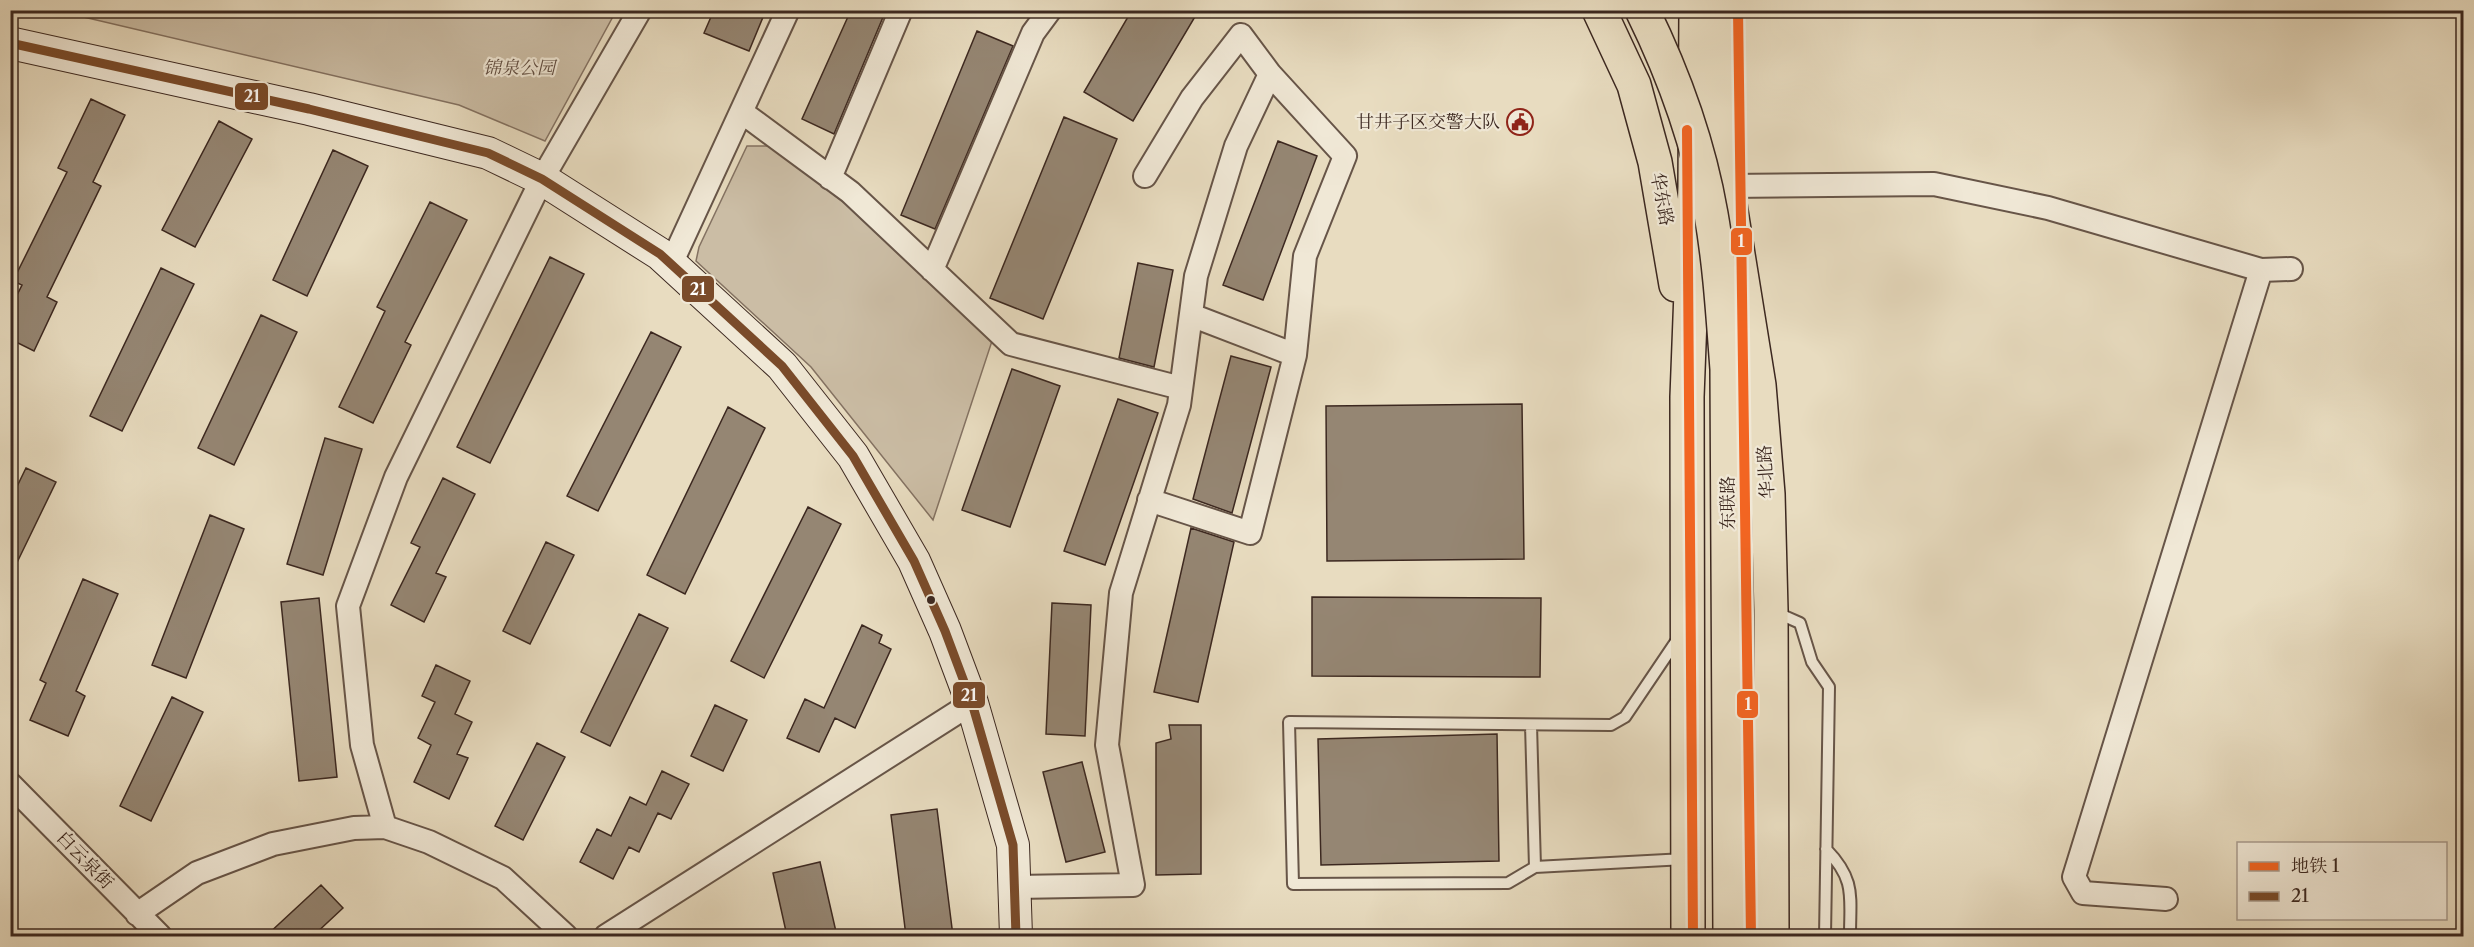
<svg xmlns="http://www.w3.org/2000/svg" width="2474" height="947" font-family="'Libre Caslon Text','Noto Serif SC',serif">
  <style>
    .green { fill: #cbbda5; stroke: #847262; stroke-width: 1.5 }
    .building { fill: #958673; stroke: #3c2820; stroke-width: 1.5 }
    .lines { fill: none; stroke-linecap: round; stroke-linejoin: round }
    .lane-casing { stroke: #675548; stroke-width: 14 }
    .street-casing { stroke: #675548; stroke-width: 26 }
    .secondary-casing { stroke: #3c2820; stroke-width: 34 }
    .highway-casing { stroke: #3c2820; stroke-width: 36 }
    .lane { stroke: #f0e8d6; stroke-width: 10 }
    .street { stroke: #f0e8d6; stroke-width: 22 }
    .secondary { stroke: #f0e8d6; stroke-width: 32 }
    .highway { stroke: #e8dcc0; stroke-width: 33 }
    .highway-bridge-casing { stroke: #3c2820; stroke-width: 36; stroke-linecap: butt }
    .highway-bridge { stroke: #e8dcc0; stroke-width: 33 }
    .bus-1-casing { stroke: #f0e8d6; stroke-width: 14 }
    .bus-1 { stroke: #7a4b2a; stroke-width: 9 }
    .metro-1-casing { stroke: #f0e8d6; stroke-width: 15 }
    .metro-1 { stroke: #f26522; stroke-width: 10 }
    .bus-dot { fill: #3c2820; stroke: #f0e8d6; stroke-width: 2 }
    .labels { text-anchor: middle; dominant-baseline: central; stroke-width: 4.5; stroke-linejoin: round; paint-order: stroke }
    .park-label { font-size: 18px; font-style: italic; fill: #604d41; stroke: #f0e8d6 }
    .poi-label { font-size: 18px; fill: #3c2820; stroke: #f0e8d6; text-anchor: end }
    .street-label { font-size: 18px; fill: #3c2820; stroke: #f0e8d6 }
    .line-badge { stroke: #f0e8d6; stroke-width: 2 }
    .badge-label { font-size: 16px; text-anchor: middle; font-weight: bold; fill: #fff }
  </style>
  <rect width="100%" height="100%" fill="#e8dcc0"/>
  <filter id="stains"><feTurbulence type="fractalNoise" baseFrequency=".00333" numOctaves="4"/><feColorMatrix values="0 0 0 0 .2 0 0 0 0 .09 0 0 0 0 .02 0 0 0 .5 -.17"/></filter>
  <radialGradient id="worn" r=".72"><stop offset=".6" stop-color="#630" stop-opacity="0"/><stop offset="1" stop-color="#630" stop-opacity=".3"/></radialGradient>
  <!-- green -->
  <path class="green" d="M58 11H616L545 141 459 105Z
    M747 146H770L859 214 993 338 933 520 811 367 696 261 699 247Z"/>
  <!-- building -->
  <path class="building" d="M714 10H766L749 51 704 33Z
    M851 10H886L834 134 802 119Z
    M1132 10H1199L1133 121 1084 92Z
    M977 31 1013 46 935 229 901 215Z
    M91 99 125 115 93 182 101 186 47 297 57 302 34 351 10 339V309L22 285 13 281 67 172 58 168Z
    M1064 117 1117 139 1043 319 990 298Z
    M219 121 252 139 195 247 162 230Z
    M1278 141 1317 156 1263 300 1223 285Z
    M333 150 368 166 307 296 273 280Z
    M430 202 467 220 405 342 411 345 373 423 339 407 385 311 377 307Z
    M550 257 584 274 490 463 457 447Z
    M1138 263 1173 270 1154 367 1119 358Z
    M161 268 194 284 122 431 90 416Z
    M261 315 297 332 234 465 198 448Z
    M651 332 681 347 598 511 567 496Z
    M1231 356 1271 367 1232 513 1193 499Z
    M1012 369 1060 386 1010 527 962 510Z
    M1118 399 1158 413 1105 565 1064 551Z
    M1522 404 1524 559 1327 561 1326 406Z
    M728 407 765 428 685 594 647 575Z
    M325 438 362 449 323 575 287 564Z
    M26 468 56 482 10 577V501Z
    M443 478 475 494 436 573 446 577 424 622 391 605 420 547 411 543Z
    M808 507 841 524 764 678 731 661Z
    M210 515 244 529 186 678 152 665Z
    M1191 528 1234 542 1198 702 1154 692Z
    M546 542 574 555 530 644 503 631Z
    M83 579 118 594 76 691 85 696 68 736 30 720 46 683 40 680Z
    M1312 597 1541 598 1540 677 1312 676Z
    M319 598 337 777 299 781 281 602Z
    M1052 603 1091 605 1085 736 1046 734Z
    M639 614 668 628 610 746 581 732Z
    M862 625 882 635 879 643 891 649 855 728 835 718 819 752 787 738 805 699 824 708Z
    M436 665 470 681 455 714 472 722 457 754 468 758 449 799 414 782 431 745 418 738 435 702 422 696Z
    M172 697 203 712 151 821 120 806Z
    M715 705 747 720 723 771 691 756Z
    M1169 725H1201V874L1156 875V743L1171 739Z
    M1497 734 1499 861 1321 865 1318 739Z
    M537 743 565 757 523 840 495 826Z
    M1082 762 1105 852 1066 862 1043 772Z
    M662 771 689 784 671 819 658 813 639 852 629 847 613 879 580 862 597 829 611 836 630 797 646 805Z
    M937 809 953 936H906L891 815Z
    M820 862 837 936H787L773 873Z
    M321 885 343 908 313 936H266Z"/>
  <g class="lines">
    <defs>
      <path id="lane" d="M1775 612 1800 623 1812 662 1829 687 1825 936
        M1531 725 1535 867 1685 859
        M1826 849C1856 880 1850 896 1850 936
        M1535 867 1508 883 1293 884 1289 722 1611 725 1625 717 1679 637"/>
      <path id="street" d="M743 113 850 192 1011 344 1181 388
        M1145 176 1192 98 1241 35 1270 74 1345 156 1305 256 1295 355 1250 533 1149 500
        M830 178 901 10
        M1727 186 1934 184 2048 208 2261 270 2291 269
        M671 264 788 10
        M932 270 1033 33 1050 10
        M1191 315 1295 355
        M10 784 160 936
        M385 827 362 745 348 606 396 477 542 179 640 10
        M1014 887 1133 885 1107 745 1121 593 1179 405 1196 276 1236 146 1270 74
        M2166 899 2083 893 2074 877 2261 270
        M137 914 197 873 273 844 354 828 385 827 429 842 503 878 566 936
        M606 936 972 703"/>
      <path id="secondary" d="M10 43 309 109 488 153 542 179 660 254 782 366 853 456 914 561 945 631 972 703 1013 845 1016 936"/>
      <path id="highway" d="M1599 10 1634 85 1655 162 1676 285
        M1726 10 1727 186 1759 385 1768 494 1771 610 1772 936
        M1688 936 1687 397 1695 187 1696 10"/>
    </defs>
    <!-- lane casing -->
    <use href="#lane" class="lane-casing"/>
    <!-- street casing -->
    <use href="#street" class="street-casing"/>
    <!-- secondary casing -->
    <use href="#secondary" class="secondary-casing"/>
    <!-- highway casing -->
    <use href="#highway" class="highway-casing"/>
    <!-- lane -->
    <use href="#lane" class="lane"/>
    <!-- street -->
    <use href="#street" class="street"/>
    <!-- secondary -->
    <use href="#secondary" class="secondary"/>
    <!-- highway -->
    <use href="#highway" class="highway"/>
    <defs>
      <path id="highway-bridge" d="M1642 10C1673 73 1699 145 1711 214 1720 265 1723 317 1727 369L1730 936"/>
    </defs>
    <!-- highway-bridge casing -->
    <use href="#highway-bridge" class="highway-bridge-casing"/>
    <!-- highway-bridge -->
    <use href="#highway-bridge" class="highway-bridge"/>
    <defs>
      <path id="bus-1" d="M10 43 309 109 488 153 542 179 660 254 782 366 853 456 914 561 945 631 972 703 1013 845 1016 936"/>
    </defs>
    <!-- bus-1 casing -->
    <use href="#bus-1" class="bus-1-casing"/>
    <!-- bus-1 -->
    <use href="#bus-1" class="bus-1"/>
    <defs>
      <path id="metro-1" d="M1738 10 1751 936
        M1687 130 1693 936"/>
    </defs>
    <!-- metro-1 casing -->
    <use href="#metro-1" class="metro-1-casing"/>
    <!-- metro-1 -->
    <use href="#metro-1" class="metro-1"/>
  </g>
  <!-- icons -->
  <defs>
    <symbol id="civic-ring" viewBox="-11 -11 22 22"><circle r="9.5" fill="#f0e8d6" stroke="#8f2418" stroke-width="1.5"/><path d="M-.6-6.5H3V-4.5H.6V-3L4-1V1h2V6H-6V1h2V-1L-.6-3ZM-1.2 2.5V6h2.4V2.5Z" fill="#8f2418"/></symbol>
  </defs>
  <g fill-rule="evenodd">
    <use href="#civic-ring" x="1505" y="107" width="30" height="30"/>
  </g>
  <!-- markers -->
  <circle class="bus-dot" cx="931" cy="600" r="5"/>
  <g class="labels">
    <!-- park labels -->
    <g class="park-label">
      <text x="519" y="68">锦泉公园</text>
    </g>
    <!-- poi labels -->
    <g class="poi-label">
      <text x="1500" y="122">甘井子区交警大队</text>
    </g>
    <!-- street labels -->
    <g class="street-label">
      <text transform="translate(1662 199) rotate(79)">华东路</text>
      <text transform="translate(1766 472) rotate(-94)">华北路</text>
      <text transform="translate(1728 503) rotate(-90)">东联路</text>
      <text transform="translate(85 860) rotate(46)">白云泉街</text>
    </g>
  </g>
  <g class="line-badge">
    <rect x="234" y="82" width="35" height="29" rx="6" fill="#7a4b2a"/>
    <rect x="1730" y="227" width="23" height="29" rx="6" fill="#f26522"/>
    <rect x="681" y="275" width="34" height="28" rx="6" fill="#7a4b2a"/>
    <rect x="952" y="681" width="34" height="28" rx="6" fill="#7a4b2a"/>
    <rect x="1736" y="690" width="23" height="29" rx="6" fill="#f26522"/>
  </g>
  <g class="badge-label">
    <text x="252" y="102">21</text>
    <text x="1741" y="247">1</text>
    <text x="698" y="295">21</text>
    <text x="969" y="701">21</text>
    <text x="1748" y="710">1</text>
  </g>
  <!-- margin -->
  <rect width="2474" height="947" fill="none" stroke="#e8dcc0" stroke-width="36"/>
  <rect x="12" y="12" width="2450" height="923" fill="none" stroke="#3c2820" stroke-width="3"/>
  <rect x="18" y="18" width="2438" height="911" fill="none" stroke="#3c2820" stroke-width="1.5"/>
  <!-- legend -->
  <rect x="2237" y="842" width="210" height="78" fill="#f0e8d6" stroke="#a89b8d" stroke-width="1.5"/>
  <rect x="2249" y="862" width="30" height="9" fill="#f26522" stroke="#a89b8d" stroke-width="1.5"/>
  <text x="2291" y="872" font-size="18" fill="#3c2820">地铁 1</text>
  <rect x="2249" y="892" width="30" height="9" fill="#7a4b2a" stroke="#a89b8d" stroke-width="1.5"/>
  <text x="2291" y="902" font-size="18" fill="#3c2820">21</text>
  <rect width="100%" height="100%" filter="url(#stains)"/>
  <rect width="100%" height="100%" fill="url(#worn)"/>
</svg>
